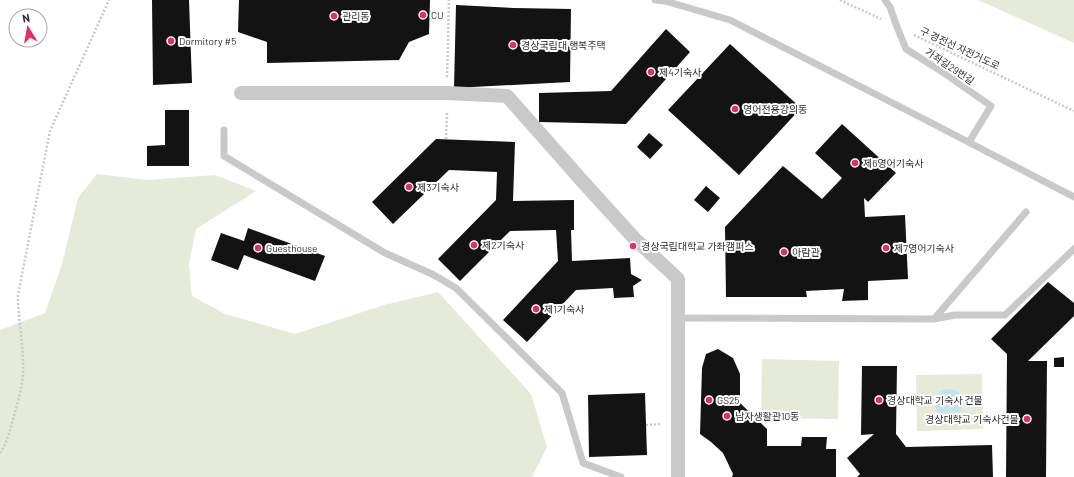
<svg xmlns="http://www.w3.org/2000/svg" width="1074" height="477" font-family="Barlow,'Noto Sans KR',sans-serif">
  <style>
    .green { fill: #e5ead9 }
    .water { fill: #c5e3ea }
    .building { fill: #131313 }
    .lines { fill: none; stroke-linecap: round; stroke-linejoin: round }
    .path { stroke: #c9c9c9; stroke-width: 2.5; stroke-dasharray: 2 2; stroke-linecap: butt }
    .lane { stroke: #c9c9c9; stroke-width: 7 }
    .street { stroke: #c9c9c9; stroke-width: 14 }
    .poi-dot { fill: #e32e61; stroke: #fff; stroke-width: 1.5 }
    .labels { text-anchor: middle; dominant-baseline: central; stroke-width: 4; stroke-linejoin: round; paint-order: stroke }
    .poi-label { font-size: 10px; fill: #2c2c2c; stroke: #fff; text-anchor: start }
    .street-label { font-size: 10px; fill: #2c2c2c; stroke: #fff }
  </style>
  <rect width="100%" height="100%" fill="#fff"/>
  <!-- green -->
  <path class="green" d="M978 0H1074V43Z
    M97 174 147 180 215 175 256 191 196 229 189 264 192 296 225 314 295 334 384 305 438 292 531 394 547 447 532 477H0V330L45 313 62 264 78 198Z
    M762 359 839 361 838 419 761 418Z
    M982 374 983 429 917 431 916 375Z"/>
  <!-- water -->
  <path class="water" d="M935 403a14 14 0 1 1 28 0a14 14 0 1 1-28 0Z"/>
  <!-- building -->
  <path class="building" d="M152 0H189L192 83 153 85Z
    M239 0H430L429 34 409 42 399 60 267 63V42L238 32Z
    M456 5 514 8 571 9 570 82 454 88Z
    M666 29 690 52 626 124 539 122V93L611 91Z
    M730 44 801 108 739 175 668 110Z
    M165 110H189V166H147V146L165 145Z
    M842 124 896 173 868 202 864 198 865 217 905 215 908 279 868 281V300L842 301 844 289 806 291 807 297H726L725 227 783 166 822 199 842 178 815 153Z
    M649 133 663 145 650 159 637 147Z
    M436 139 515 142 513 201 574 200V230H571L572 261 630 258 631 274 642 280 633 286 634 297 614 298 613 288 576 290 527 342 503 320 558 261 556 230 510 231 460 281 438 259 496 200 497 172 449 170 393 224 372 202Z
    M706 186 720 198 708 212 694 200Z
    M248 228 325 256 315 281 244 255 238 270 211 260 221 233 244 241Z
    M1048 282 1074 303V316L1028 361H1047L1046 477H1006L1007 354 991 339Z
    M718 349 733 358 740 374V403L767 429V446H801L802 437H827L826 449H836V477H732L733 474 723 453 711 442 700 434 702 368 706 354Z
    M1064 357V367H1054V358Z
    M862 366H897L896 434 906 447 992 445 993 477H857L860 474 847 458 874 434 861 435Z
    M645 393 647 455 589 457 588 395Z"/>
  <g class="lines">
    <!-- path -->
    <path class="path" d="M840 0 881 19
      M914 35 1074 111
      M447 77 449 0
      M446 139 447 113
      M646 425 662 424
      M0 453C7 443 10 431 13 419 18 402 24 383 23 365 23 341 18 318 18 295L50 131 109 0"/>
    <!-- lane -->
    <path class="lane" d="M655 0 665 1 730 20 922 118 1074 197
      M885 0 890 7 897 27 906 49 941 71 991 106 969 142
      M224 130V156L385 253 432 274 456 288 562 393 583 463 621 477
      M677 318 934 319 1026 212
      M934 319 955 315H1005L1074 249"/>
    <!-- street -->
    <path class="street" d="M241 93H447L507 96 584 183 634 238 678 279V477"/>
  </g>
  <!-- markers -->
  <g class="poi-dot">
    <circle cx="423" cy="15" r="4"/>
    <circle cx="334" cy="16" r="4"/>
    <circle cx="171" cy="41" r="4"/>
    <circle cx="513" cy="45" r="4"/>
    <circle cx="651" cy="72" r="4"/>
    <circle cx="735" cy="109" r="4"/>
    <circle cx="855" cy="163" r="4"/>
    <circle cx="409" cy="187" r="4"/>
    <circle cx="474" cy="245" r="4"/>
    <circle cx="633" cy="246" r="4"/>
    <circle cx="258" cy="248" r="4"/>
    <circle cx="886" cy="248" r="4"/>
    <circle cx="784" cy="252" r="4"/>
    <circle cx="536" cy="309" r="4"/>
    <circle cx="709" cy="400" r="4"/>
    <circle cx="879" cy="400" r="4"/>
    <circle cx="727" cy="416" r="4"/>
    <circle cx="1027" cy="419" r="4"/>
  </g>
  <g class="labels">
    <!-- poi labels -->
    <g class="poi-label">
      <text x="431" y="15">CU</text>
      <text x="342" y="16">관리동</text>
      <text x="179" y="41">Dormitory #5</text>
      <text x="521" y="45">경상국립대 행복주택</text>
      <text x="659" y="72">제4기숙사</text>
      <text x="743" y="109">영어전용강의동</text>
      <text x="863" y="163">제6영어기숙사</text>
      <text x="417" y="187">제3기숙사</text>
      <text x="482" y="245">제2기숙사</text>
      <text x="641" y="246">경상국립대학교 가좌캠퍼스</text>
      <text x="266" y="248">Guesthouse</text>
      <text x="894" y="248">제7영어기숙사</text>
      <text x="792" y="252">아람관</text>
      <text x="544" y="309">제1기숙사</text>
      <text x="717" y="400">GS25</text>
      <text x="887" y="400">경상대학교 기숙사 건물</text>
      <text x="735" y="416">남자생활관10동</text>
      <text x="1019" y="419" text-anchor="end">경상대학교 기숙사건물</text>
    </g>
    <!-- street labels -->
    <g class="street-label">
      <text transform="translate(960 48) rotate(25)">구 경전선 자전거도로</text>
      <text transform="translate(950 66) rotate(34)">가좌길29번길</text>
    </g>
  </g>
  <!-- north arrow -->
  <g transform="translate(28 28) rotate(349)"><circle r="19" fill="#ffffff" stroke="#ababab"/>
  <path d="M0-3L7 15L0 10L-7 15Z" fill="#e32e61"/>
  <text y="-6" font-size="11" font-weight="bold" text-anchor="middle" fill="#2c2c2c">N</text>
  </g>
</svg>
